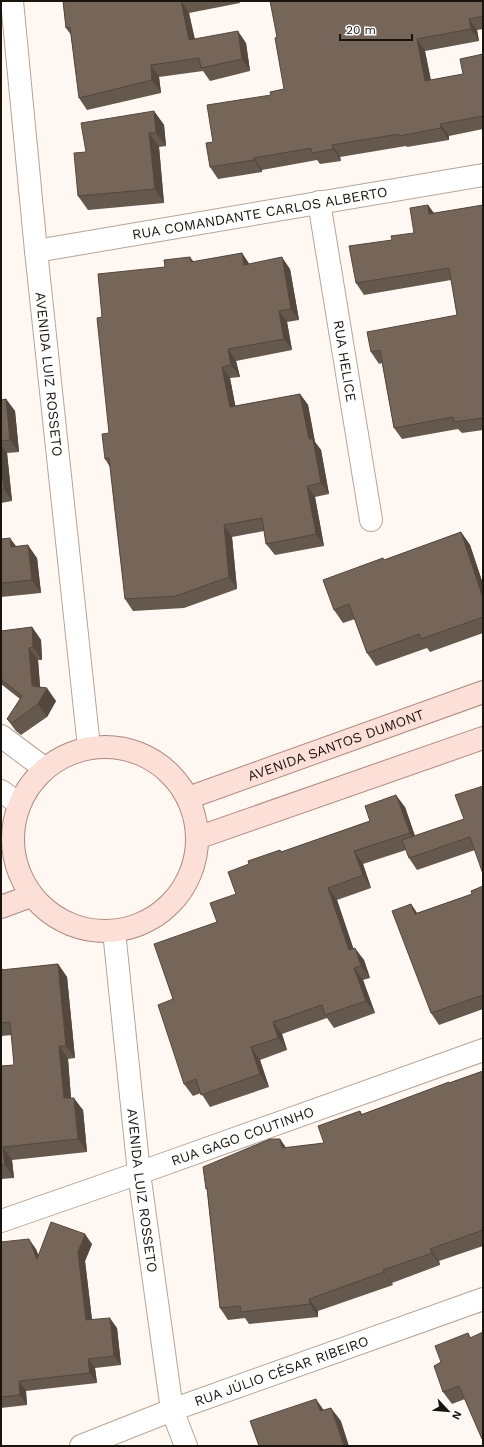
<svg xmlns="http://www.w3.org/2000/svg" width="484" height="1447" font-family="'Work Sans',sans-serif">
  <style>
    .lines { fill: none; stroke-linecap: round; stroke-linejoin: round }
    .minor-casing { stroke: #b7a597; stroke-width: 24 }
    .major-casing { stroke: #ac8a7f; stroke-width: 24 }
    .minor { stroke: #fff; stroke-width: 22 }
    .major { stroke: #fcdfd6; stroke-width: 22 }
    .wall { fill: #65584d }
    .shaded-wall { fill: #53473e }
    .building { fill: #766659; stroke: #53473e }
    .labels { text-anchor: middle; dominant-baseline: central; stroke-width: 4; stroke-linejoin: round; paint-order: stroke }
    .street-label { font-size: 14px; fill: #1a140f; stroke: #fff }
  </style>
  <rect width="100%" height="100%" fill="#fff7f1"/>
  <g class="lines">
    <defs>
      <g id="minor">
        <path id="s1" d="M12 1 36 251 89 747"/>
        <path id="s2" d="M319 202 371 520"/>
        <path id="s3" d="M36 251 483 175"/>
        <path d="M1 736 44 768"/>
        <path d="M1 791 18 803"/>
        <path id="s4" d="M114 931 139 1173 172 1410 186 1446"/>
        <path id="s5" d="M1 1221 139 1173 483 1050"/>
        <path id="s6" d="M81 1446 172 1410 483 1299"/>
      </g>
      <g id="major">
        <circle cx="105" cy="839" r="92"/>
        <path id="s7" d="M188 798 483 692"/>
        <path d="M197 838 483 738"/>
        <path d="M1 907 31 896"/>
      </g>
    </defs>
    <!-- minor casing -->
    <use href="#minor" class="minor-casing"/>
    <!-- major casing -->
    <use href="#major" class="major-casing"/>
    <!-- minor -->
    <use href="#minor" class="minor"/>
    <!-- major -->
    <use href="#major" class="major"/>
  </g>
  <!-- wall -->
  <path class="wall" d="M63 1H240V3L189 13 195 39 246 43 250 71 210 81 203 71 159 77 161 93 87 110 79 98 71 35 66 28Z
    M483 1V29L477 30 479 41 425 51 431 80 463 74 483 54V129L449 136V140L407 147 406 146 340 157 341 161 320 164 317 160 262 170V172L218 179 210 167 213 142 271 95Z
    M154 111 164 125 166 146 159 147 164 203 88 210 78 196 86 152Z
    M428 205 434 213 483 205V430L462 433 458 429 402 439 394 428 382 363 379 364 371 352 457 315 451 280 364 295 356 283 392 240 414 233Z
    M242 253 249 264 290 269 299 320 287 322 292 350 236 361 240 377 230 378 235 406 300 394 308 405 315 442 321 450 329 494 315 497 324 546 275 555 266 544 264 531 232 537 237 589 184 608 133 611 125 599 110 467 105 459 109 433 102 317 165 267 190 257 194 262Z
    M6 399 15 411 19 452 7 453 12 501 1 503V400Z
    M461 532 470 545 483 584V633L430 652 427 648 376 666 367 653 355 619 343 623 334 610 384 560Z
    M1 539 37 558 41 593 1 597Z
    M32 627 41 640 42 660H38L40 687 56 701 47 717 21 735 16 731 7 719 20 699 1 684V631Z
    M405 807 415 836 464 819 475 850 417 870 409 858 406 850 363 864 371 888 337 900 353 948 364 960 370 978 363 980 375 1013 334 1028 327 1018 282 1034 287 1050 260 1060 269 1087 210 1107 201 1093 193 1096 184 1084 173 999 236 894 249 864 280 850 281 852 370 821Z
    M483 886V1009L439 1025 431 1013 411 904 417 913 472 894Z
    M58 964 67 977 75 1058 68 1059 71 1098 83 1110 87 1152 12 1160 14 1178 1 1179V1066L14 1065 12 1035 1 1036V966L3 970Z
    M483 1071V1246L439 1261 440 1265 392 1283 393 1285 318 1311V1317L249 1324 245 1318 228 1320 220 1308 207 1190 206 1189 280 1139 286 1148 324 1143 360 1111 362 1114Z
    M1 1242 36 1249 38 1255 92 1244 85 1261 92 1319 117 1328 121 1365 95 1368 97 1383 26 1391 27 1405 1 1408Z
    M483 1332V1440L465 1399 452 1404 443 1392 468 1333 471 1338Z"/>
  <!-- shaded-wall -->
  <path class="shaded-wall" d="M181 1 189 13 197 52 189 40Z
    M469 19 477 30 479 41 471 29Z
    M238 31 246 43 250 71 242 59Z
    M417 39 425 51 433 93 425 81Z
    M151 65 159 77 161 93 152 80Z
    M154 111 164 125 166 146 156 133Z
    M440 124 449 136V140L441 128Z
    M149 133 159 147 164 203 155 189Z
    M332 145 340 157 341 161 333 149Z
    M254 158 262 170V172L254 160Z
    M428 205 436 217 429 214Z
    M242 253 250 265H244Z
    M282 257 290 269 299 320 291 309Z
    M279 311 287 322 292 350 284 339Z
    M228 349 236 361 240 377 231 365Z
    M222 367 230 378 238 419 230 407Z
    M300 394 308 405 315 442 321 450 329 494 321 483 309 439Z
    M6 399 15 411 19 452 10 440Z
    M1 445 7 453 12 501 4 489 1 465Z
    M307 486 315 497 324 546 316 534Z
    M224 525 232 537 237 589 229 577Z
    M461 532 470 545 483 584V598Z
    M10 538 19 550 11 547Z
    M28 545 37 558 41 593 32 580Z
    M32 627 41 640 42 660 33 647Z
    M29 648 38 660 41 698 47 688 56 701 47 717 38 704 32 686Z
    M396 795 405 807 418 845 410 833Z
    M354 851 363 864 371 888 363 875Z
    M328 888 337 900 358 962 349 950Z
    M411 904 419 916 415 914Z
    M355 948 364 960 370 978 361 966Z
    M58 964 67 977 75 1058 66 1046Z
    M354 968 363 980 375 1013 366 1001Z
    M273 1022 282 1034 287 1050 278 1038Z
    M59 1046 68 1059 72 1111 64 1098Z
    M251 1047 260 1060 269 1087 260 1074Z
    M74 1098 83 1110 87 1152 78 1139Z
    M280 1139 289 1152 282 1148Z
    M3 1147 12 1160 14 1178 5 1165Z
    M85 1234 92 1244 85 1261 93 1329 86 1320 78 1252Z
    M29 1239 36 1249 44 1269 37 1259Z
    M430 1249 439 1261 440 1265 432 1253Z
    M383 1270 392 1283 393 1285 384 1272Z
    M309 1299 318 1311V1317L310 1304Z
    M110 1318 117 1328 121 1365 114 1356Z
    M88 1359 95 1368 97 1383 90 1373Z
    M19 1381 26 1391 27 1405 20 1395Z
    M316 1399 325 1412 320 1411Z
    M331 1408 341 1421 349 1446H344Z"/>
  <!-- building -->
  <path class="building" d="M63 1H181L189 40 238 31 242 59 201 68 199 58 151 65 152 80 79 98 70 27 66 28Z
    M270 1H483V16L469 19 471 29 417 39 425 81 463 74 460 59 483 54V116L440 124 441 128 399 136V134L332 145 333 149 312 153 311 148 254 158V160L210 167 206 143 213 142 207 105 271 95 270 92 284 89 275 38 277 37Z
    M154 111 156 133H149L155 189 78 196 74 153 86 152 81 123Z
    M428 205 429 214 483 205V423L482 418 454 422 453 417 394 428 380 350 371 352 367 332 457 315 449 268 356 283 349 246 392 240 391 236 414 233 410 208Z
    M242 253 244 265 282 257 291 309 279 311 284 339 228 349 231 365 222 367 230 407 300 394 309 439H313L321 483 307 486 316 534 266 544 262 518 224 525 229 577 176 596 125 599 109 458 105 459 102 434 109 433 97 318 102 317 98 274 165 267 164 260 190 257 191 262Z
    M6 399 10 440 1 441V400Z
    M1 465 4 489 1 490Z
    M461 532 483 598V617L421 639 419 634 367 653 349 604 334 610 323 580 383 558 384 560Z
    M10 538 11 547 28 545 32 580 1 583V539Z
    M32 627 33 647 29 648 32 686 47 688 38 704 12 723 7 719 22 696 1 679V631Z
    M483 786V874L470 837 409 858 402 840 464 819 455 795Z
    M396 795 410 833 354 851 363 875 328 888 349 950 355 948 361 966 354 968 366 1001 325 1015 322 1005 273 1022 278 1038 251 1047 260 1074 201 1095 196 1079 184 1084 158 1005 173 999 154 944 217 922 210 903 236 894 228 872 249 864 248 861 280 850 281 852 370 821 365 806Z
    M483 886V995L431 1013 392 911 411 904 415 914 472 894 471 891Z
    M58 964 66 1046H59L64 1098H74L78 1139 3 1147 5 1165H1V1066L14 1065 10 1022 1 1023V970Z
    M483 1071V1230L430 1249 432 1253 383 1270 384 1272 309 1299 310 1304 241 1312 240 1306 220 1308 207 1188 206 1189 203 1167 270 1139H280L282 1148 324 1143 318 1126 360 1111 361 1115 449 1082V1083Z
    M51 1222 85 1234 78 1252 86 1320 110 1318 114 1356 88 1359 90 1373 19 1381 20 1395 1 1397V1242L29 1239 37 1259Z
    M483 1332V1439H482L459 1386 443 1392 434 1366 441 1362 435 1346 468 1333 470 1338Z
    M316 1399 320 1411 331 1408 344 1446H259L250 1421Z"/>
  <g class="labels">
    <!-- street labels -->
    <g class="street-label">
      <text stroke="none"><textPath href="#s3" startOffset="227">RUA COMANDANTE CARLOS ALBERTO</textPath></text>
      <text stroke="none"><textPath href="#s2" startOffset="161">RUA HELICE</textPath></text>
      <text stroke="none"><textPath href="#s1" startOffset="375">AVENIDA LUIZ ROSSETO</textPath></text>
      <text stroke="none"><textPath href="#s7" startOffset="157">AVENIDA SANTOS DUMONT</textPath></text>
      <text stroke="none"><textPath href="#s5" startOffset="256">RUA GAGO COUTINHO</textPath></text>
      <text stroke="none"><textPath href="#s4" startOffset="261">AVENIDA LUIZ ROSSETO</textPath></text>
      <text stroke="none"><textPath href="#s6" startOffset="214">RUA JÚLIO CÉSAR RIBEIRO</textPath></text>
    </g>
  </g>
  <!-- border -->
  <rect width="484" height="1447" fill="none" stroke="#1a140f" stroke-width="4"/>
  <!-- north arrow -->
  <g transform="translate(448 1411) rotate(116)" stroke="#ffffff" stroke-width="3" paint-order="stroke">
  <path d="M0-3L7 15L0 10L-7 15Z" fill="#1a140f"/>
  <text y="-6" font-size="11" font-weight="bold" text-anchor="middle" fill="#1a140f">N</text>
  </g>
  <!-- scale -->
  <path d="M340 34v6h72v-6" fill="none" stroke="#1a140f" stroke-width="2"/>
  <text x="346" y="34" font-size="12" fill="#1a140f" stroke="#ffffff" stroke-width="3" paint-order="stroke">20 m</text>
</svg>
